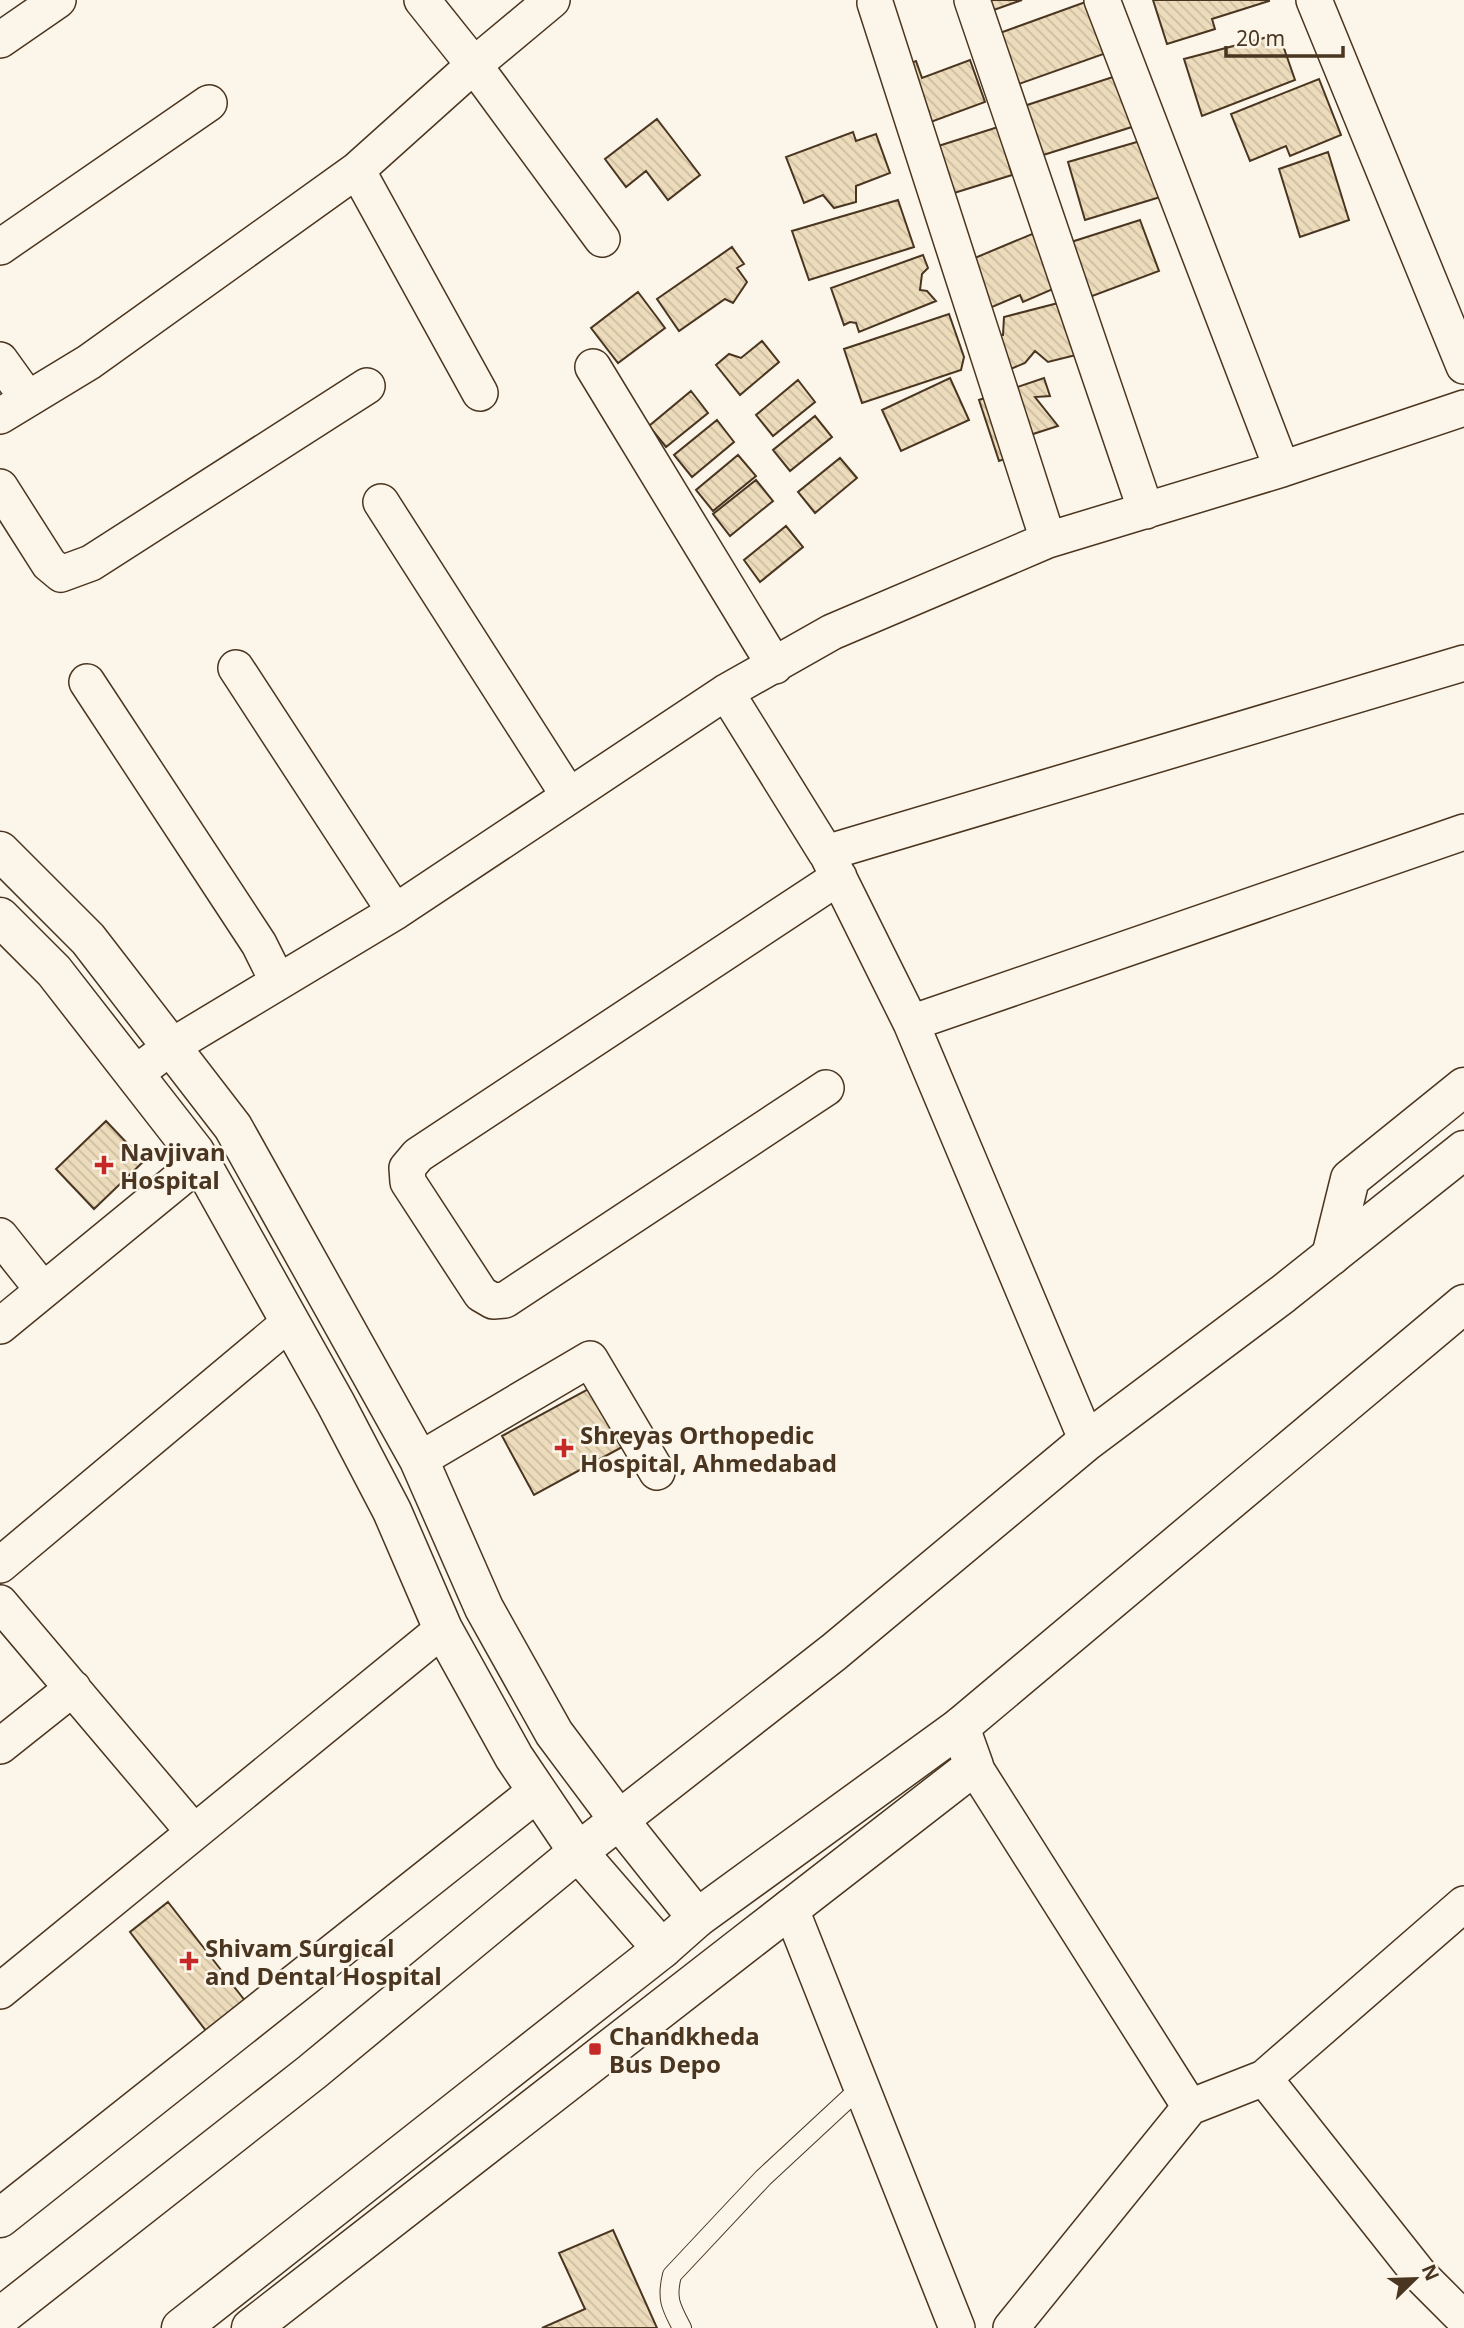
<svg xmlns="http://www.w3.org/2000/svg" width="1464" height="2328" font-family="'Noto Sans',sans-serif">
  <style>
    .building { fill: url(#building-back-hatch); stroke: #4a3520; stroke-width: 2 }
    .lines { fill: none; stroke-linecap: round; stroke-linejoin: round }
    .lane-casing { stroke: #4a3520; stroke-width: 20 }
    .street-casing { stroke: #4a3520; stroke-width: 38 }
    .secondary-casing { stroke: #4a3520; stroke-width: 41 }
    .primary-casing { stroke: #4a3520; stroke-width: 41 }
    .lane { stroke: #fbf6e9; stroke-width: 18 }
    .street { stroke: #fbf6e9; stroke-width: 35 }
    .secondary { stroke: #fbf6e9; stroke-width: 38 }
    .primary { stroke: #fbf6e9; stroke-width: 38 }
    .poi-dot { fill: #c62828; stroke: #fbf6e9; stroke-width: 2.5 }
    .labels { text-anchor: middle; dominant-baseline: central; stroke-width: 5; stroke-linejoin: round; paint-order: stroke }
    .poi-label { font-size: 24px; font-weight: bold; fill: #4a3520; stroke: #fbf6e9; text-anchor: start }
  </style>
  <defs>
    <pattern id="building-back-hatch" width="6" height="6" patternUnits="userSpaceOnUse" patternTransform="scale(1.75)"><rect width="6" height="6" fill="#ecdcbc"/><path d="M-1 5l2 2M0 0l6 6M5-1l2 2" fill="none" stroke="#ccbda1"/></pattern>
  </defs>
  <rect width="100%" height="100%" fill="#fbf6e9"/>
  <!-- building -->
  <path class="building" d="M988 0H1022L991 11Z
    M1091 0 1112 51 1016 85 997 34Z
    M1153 0H1269V1L1212 19 1215 29 1167 44Z
    M1279 34 1295 80 1202 116 1184 59Z
    M970 60 985 102 909 130 888 72 916 61 922 78Z
    M1119 75 1135 126 1037 157 1021 107Z
    M1319 79 1341 135 1290 156 1286 146 1250 161 1231 114Z
    M657 119 700 175 668 200 646 171 626 187 605 159Z
    M998 127 1012 175 925 202 910 155Z
    M853 132 856 141 876 134 890 173 856 186V202L834 208 823 195 804 203 786 157Z
    M1154 137 1170 194 1085 220 1068 162Z
    M1328 152 1349 220 1300 237 1279 169Z
    M898 200 914 247 809 280 792 231Z
    M1140 220 1159 271 1087 298 1068 243Z
    M1037 232 1060 286 1023 302 1020 295 978 313 958 265Z
    M732 247 744 264 737 268 747 282 733 303 725 299 679 331 657 299Z
    M923 255 928 268 922 274 920 290 927 291 936 301 859 332 856 323 850 322 844 325 831 288Z
    M638 292 665 328 618 363 591 328Z
    M1066 301 1080 354 1048 362 1035 351 1025 363 994 376 978 334 1003 335 1004 317Z
    M949 314 964 357 961 370 862 403 844 349Z
    M762 341 779 362 740 395 716 365 729 354 741 358Z
    M950 378 969 420 901 451 882 410Z
    M1044 378 1050 396 1035 397 1058 426 1027 436 1032 449 999 461 979 400Z
    M798 380 815 402 773 436 756 415Z
    M691 391 708 413 666 447 649 426Z
    M815 416 832 437 790 471 773 450Z
    M717 420 734 442 692 477 674 455Z
    M738 455 756 476 713 511 696 490Z
    M840 458 857 478 815 513 798 492Z
    M756 480 773 501 730 536 713 514Z
    M786 526 803 547 760 582 744 560Z
    M106 1121 144 1161 94 1209 56 1169Z
    M592 1387 624 1446 534 1495 502 1436Z
    M168 1902 246 2002 207 2032 130 1932Z
    M613 2230 657 2328H542L585 2309 559 2253Z"/>
  <g class="lines">
    <defs>
      <path id="lane" d="M682 2328C671 2307 666 2299 672 2275L763 2178 861 2087"/>
      <path id="street" d="M422 0 474 65 602 239
        M972 0 1146 511
        M1102 0 1282 469
        M1314 0 1464 366
        M875 3 1048 540
        M0 40 58 0
        M357 170 480 393
        M0 247 209 103
        M0 360 28 399
        M593 367 775 666
        M0 416 89 362 357 170 474 65 552 0
        M0 487 49 564 61 574 91 563 367 386
        M381 502 569 796
        M236 668 395 912
        M87 682 259 944 278 982
        M726 692 826 853 1464 663
        M828 856 911 1023 1087 1441
        M911 1023 1464 832
        M135 1074 172 1046 395 912 726 692 832 632 1048 540 1282 469 1464 408
        M826 1088 505 1300 493 1301 481 1294 408 1182 407 1168 418 1155 839 877
        M0 1236 43 1290
        M0 1326 200 1162
        M419 1460 590 1359 657 1472
        M0 1565 290 1322
        M0 1603 193 1831
        M0 1746 73 1688
        M974 1766 1190 2107
        M790 1907 957 2328
        M0 1991 443 1629
        M1264 2078 1420 2275 1464 2319
        M1011 2328 1190 2107 1264 2078 1464 1904"/>
      <path id="secondary" d="M0 851 88 939 233 1127 419 1460 484 1608 554 1733 619 1820 697 1918
        M0 917 54 971 195 1152 336 1404 392 1511 443 1629 514 1757 578 1852 662 1949
        M1331 1256 1350 1179 1464 1087
        M0 2218 537 1792
        M251 2328C494 2142 732 1952 974 1766L960 1727"/>
      <path id="primary" d="M0 2317 312 2072 578 1852 834 1652 1087 1441 1283 1294 1464 1150
        M181 2328 662 1949 697 1918 960 1727 1464 1304"/>
    </defs>
    <!-- lane casing -->
    <use href="#lane" class="lane-casing"/>
    <!-- street casing -->
    <use href="#street" class="street-casing"/>
    <!-- secondary casing -->
    <use href="#secondary" class="secondary-casing"/>
    <!-- primary casing -->
    <use href="#primary" class="primary-casing"/>
    <!-- lane -->
    <use href="#lane" class="lane"/>
    <!-- street -->
    <use href="#street" class="street"/>
    <!-- secondary -->
    <use href="#secondary" class="secondary"/>
    <!-- primary -->
    <use href="#primary" class="primary"/>
  </g>
  <!-- markers -->
  <g class="poi-dot">
    <path d="M100.5 1154.5h7v7h7v7h-7v7h-7v-7h-7v-7h7z"/>
    <path d="M560.5 1437.5h7v7h7v7h-7v7h-7v-7h-7v-7h7z"/>
    <path d="M185.5 1950.5h7v7h7v7h-7v7h-7v-7h-7v-7h7z"/>
    <rect x="588" y="2042" width="14" height="14" rx="3.5"/>
  </g>
  <g class="labels">
    <!-- poi labels -->
    <g class="poi-label">
      <text x="120" y="1151">Navjivan<tspan x="120" dy="28">Hospital</tspan></text>
      <text x="580" y="1434">Shreyas Orthopedic<tspan x="580" dy="28">Hospital, Ahmedabad</tspan></text>
      <text x="205" y="1947">Shivam Surgical<tspan x="205" dy="28">and Dental Hospital</tspan></text>
      <text x="609" y="2035">Chandkheda<tspan x="609" dy="28">Bus Depo</tspan></text>
    </g>
  </g>
  <!-- north arrow -->
  <g transform="translate(1415 2279) rotate(67)" stroke="#fbf6e9" stroke-width="5" paint-order="stroke">
  <path d="M0-5L12 26L0 18L-12 26Z" fill="#4a3520"/>
  <text y="-10" font-size="19" font-weight="bold" text-anchor="middle" fill="#4a3520">N</text>
  </g>
  <!-- scale -->
  <path d="M1226 46v10h117v-10" fill="none" stroke="#4a3520" stroke-width="3.5"/>
  <text x="1236" y="46" font-size="21" fill="#4a3520" stroke="#fbf6e9" stroke-width="5" paint-order="stroke">20 m</text>
</svg>
